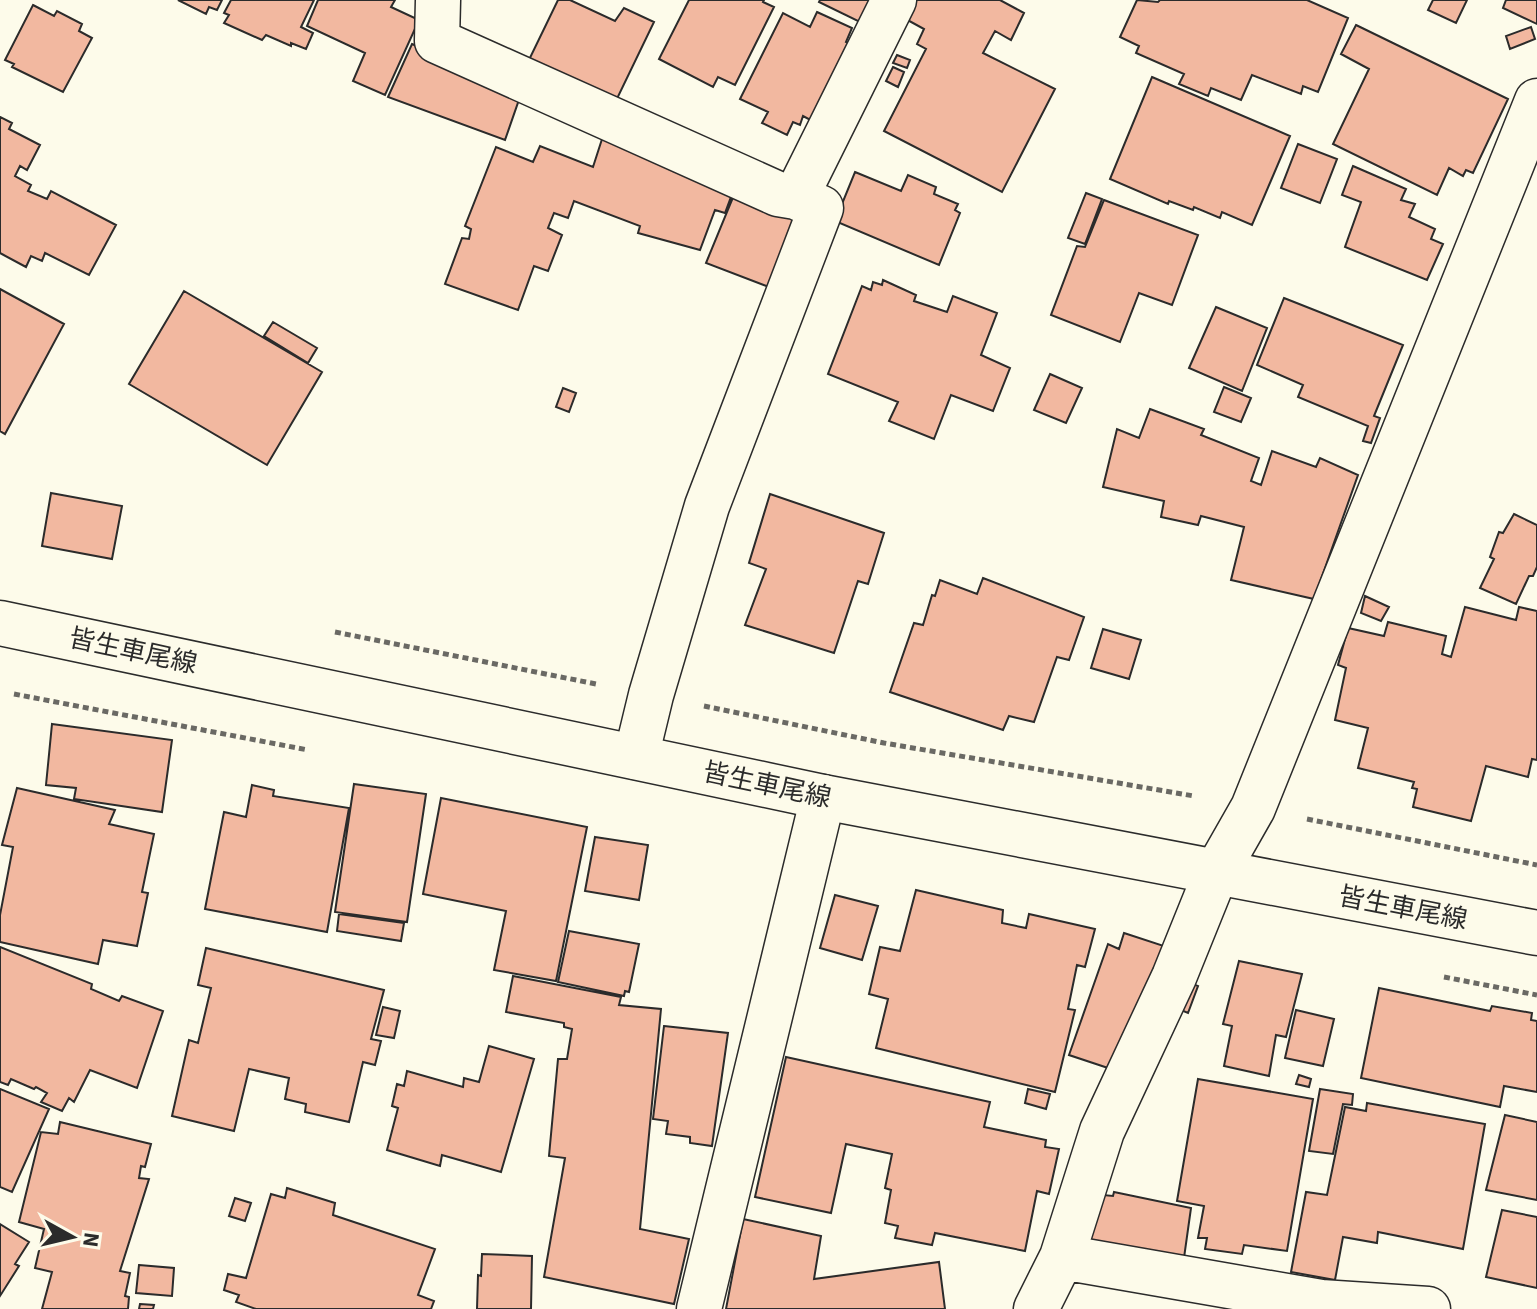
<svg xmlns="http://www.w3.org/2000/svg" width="1537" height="1309" font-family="'Source Sans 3','Noto Sans JP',sans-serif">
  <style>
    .building { fill: #f2b8a0; stroke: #2b2b2b; stroke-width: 2 }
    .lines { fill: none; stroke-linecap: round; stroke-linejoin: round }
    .minor-casing { stroke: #2b2b2b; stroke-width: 47 }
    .major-casing { stroke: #2b2b2b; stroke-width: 47 }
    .path { stroke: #6a6964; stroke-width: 5; stroke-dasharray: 6 4; stroke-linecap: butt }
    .minor { stroke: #fdfbea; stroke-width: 44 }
    .major { stroke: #fdfbea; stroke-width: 44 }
    .labels { text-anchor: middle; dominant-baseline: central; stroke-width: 6; stroke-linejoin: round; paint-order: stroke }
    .street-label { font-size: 26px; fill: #2b2b2b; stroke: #fdfbea }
  </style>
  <rect width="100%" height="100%" fill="#fdfbea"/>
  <!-- building -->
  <path class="building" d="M178 0H222L217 10 209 7 206 14Z
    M231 0H314L301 27 313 33 306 49 291 43V46L266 35 262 40 224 23 229 15 224 13Z
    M318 0H395L391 7 419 20 385 95 353 81 365 53 307 26Z
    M558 0H570L615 21 624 8 654 22 613 107 526 66Z
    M689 0H764L763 2 774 7 735 85 718 77 713 87 659 59Z
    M820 0H875L864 24 819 2Z
    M910 0H1000L1024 13 1011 40 995 31 983 53 1055 89 1002 192 884 131 926 49 917 44 924 29 902 17Z
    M1137 0 1158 2 1160 0H1307L1348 18 1318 92 1303 86 1301 94 1252 75 1241 100 1211 88 1208 96 1179 84 1184 74 1136 53 1139 46 1120 37Z
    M1433 0H1467L1456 23 1428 10Z
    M1506 0H1537V24L1503 8Z
    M33 5 54 16 57 11 82 24 79 31 92 38 63 92 12 67 14 64 5 60Z
    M817 12 852 28 846 42 854 45 816 123 803 116 800 125 793 122 787 135 762 123 768 112 740 99 783 13 810 27Z
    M1356 25 1508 99 1473 173 1466 170 1463 176 1449 168 1437 195 1333 144 1369 69 1341 54Z
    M1531 27 1535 39 1510 49 1506 36Z
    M412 44 522 91 505 140 388 97Z
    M897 55 910 60 907 68 893 63Z
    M893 67 904 72 898 87 886 81Z
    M1152 77 1290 136 1252 225 1222 212 1220 218 1194 207 1193 210 1169 201 1168 204 1110 179Z
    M0 117 12 123 9 129 40 145 27 170 20 166 15 176 31 185 28 191 47 199 51 191 116 225 89 275 45 253 42 261 31 256 26 267 0 253Z
    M603 136 735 186 725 213 715 210 700 250 638 233 640 226 574 201 568 218 554 213 548 228 562 235 548 271 534 266 518 310 445 284 462 238 469 239 471 229 465 226 496 147 533 162 540 146 593 167Z
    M1298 144 1337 159 1320 203 1281 188Z
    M1353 166 1406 189 1401 200 1415 204 1409 217 1435 229 1431 239 1443 244 1427 280 1345 247 1361 202 1342 195Z
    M855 172 901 191 908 175 936 187 934 194 958 204 955 210 960 213 939 265 835 221Z
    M736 190 800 214 769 287 706 263Z
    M1086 193 1102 199 1085 244 1068 238Z
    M1104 200 1198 235 1172 305 1139 293 1120 342 1051 315 1077 246 1085 247Z
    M883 280 916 295 914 301 947 312 953 296 997 313 981 355 1010 368 993 411 951 395 934 439 889 421 898 402 828 374 862 286 871 290 873 282 882 285Z
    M0 289 64 324 5 434 0 431Z
    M184 291 322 372 267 465 129 384Z
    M1284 298 1403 345 1374 416 1380 418 1371 443 1363 441 1368 426 1298 397 1303 385 1257 365Z
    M1216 307 1267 328 1242 391 1189 368Z
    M273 322 317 348 308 363 264 336Z
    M1050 374 1082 388 1066 423 1034 410Z
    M1224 387 1251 398 1241 422 1214 412Z
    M563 388 576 393 569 412 556 407Z
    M1150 409 1204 429 1201 435 1259 458 1251 481 1261 485 1272 451 1316 467 1320 458 1358 475 1314 599 1231 580 1244 527 1201 516 1198 525 1161 517 1164 501 1103 487 1117 429 1139 438Z
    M51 493 122 506 112 559 42 546Z
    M770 494 884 533 868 584 858 581 834 653 745 625 766 569 749 563Z
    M1514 514 1537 525V567L1533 576H1529L1516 604 1480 588 1494 559 1490 557 1499 532 1503 533Z
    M983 578 1084 617 1069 660 1057 657 1034 722 1009 716 1003 730 890 692 914 623 923 625 932 595 935 596 940 580 977 594Z
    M1365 596 1389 607 1381 621 1361 613Z
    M1465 607 1516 620 1519 607 1537 611V760L1532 759 1528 777 1486 766 1471 821 1413 807 1417 789 1412 788 1414 782 1358 768 1368 728 1335 720 1346 668 1338 665 1348 628 1384 636 1388 622 1446 636 1442 654 1451 657Z
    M1103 629 1141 640 1129 679 1091 668Z
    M52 724 172 740 162 812 74 799 76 788 46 785Z
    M354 784 426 794 407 922 335 912Z
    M252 785 274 790 273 796 349 808 327 932 205 909 224 812 246 817Z
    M17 788 115 810 109 824 154 834 142 892 148 893 137 946 103 940 98 964 0 942V915L13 847 2 845Z
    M441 798 587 827 556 981 494 970 506 911 423 894Z
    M595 837 648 845 639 900 585 891Z
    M916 890 1003 910 1002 923 1026 928 1029 914 1095 929 1085 967 1077 965 1068 1009 1075 1010 1055 1092 876 1048 888 999 869 994 880 947 900 951Z
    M835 895 878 906 862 960 820 948Z
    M339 914 404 923 401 941 337 931Z
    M569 931 639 944 629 992 625 991 624 996 558 982Z
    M1124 933 1167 947 1117 1071 1069 1055 1108 944 1119 949Z
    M0 947 92 984 91 989 119 1001 122 996 163 1011 137 1088 90 1070 74 1102 69 1098 62 1111 41 1102 47 1093 36 1087 34 1089 11 1079 8 1085 0 1082Z
    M206 948 384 990 371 1039 381 1041 375 1065 363 1062 349 1122 305 1112 306 1104 285 1099 289 1078 249 1069 234 1131 172 1116 189 1040 198 1043 211 988 198 985Z
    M1239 961 1302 974 1286 1037 1276 1035 1269 1076 1224 1066 1232 1026 1223 1024Z
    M513 976 621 997 619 1005 661 1009 640 1229 689 1239 674 1304 544 1277 565 1158 549 1156 558 1059H567L572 1029 564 1027V1023L506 1012Z
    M1187 982 1198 986 1188 1013 1176 1008Z
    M1379 988 1490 1011 1492 1006 1532 1013 1531 1020 1537 1021V1092L1504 1086 1500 1107 1361 1078Z
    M383 1007 400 1011 394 1038 376 1035Z
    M1296 1010 1334 1019 1323 1066 1285 1058Z
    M664 1026 728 1033 712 1146 690 1143V1137L666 1134 668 1121 653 1119Z
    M489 1046 534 1059 501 1172 442 1155 440 1166 387 1150 398 1108 392 1106 397 1084 404 1086 407 1071 463 1087 464 1078 479 1082Z
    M786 1057 990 1102 984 1127 1046 1140 1045 1147 1059 1149 1049 1194 1037 1191 1025 1251 935 1233 932 1245 895 1238 898 1226 885 1223 891 1190 885 1188 892 1154 846 1144 831 1213 755 1197Z
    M1299 1075 1311 1079 1309 1087 1296 1084Z
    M1198 1079 1313 1099 1287 1251 1244 1245 1242 1254 1205 1249 1207 1238H1198L1204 1206 1177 1201Z
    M0 1089 49 1109 12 1192 0 1187Z
    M1028 1089 1050 1094 1046 1109 1025 1103Z
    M1320 1089 1353 1094 1352 1105 1343 1104 1333 1154 1309 1151Z
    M1367 1103 1485 1124 1463 1249 1378 1232 1377 1243 1343 1237 1335 1280 1291 1272 1306 1192 1327 1195 1345 1107 1366 1111Z
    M1505 1115 1537 1122V1200L1486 1190Z
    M60 1122 151 1144 145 1167 141 1166 139 1178 149 1179 120 1271 130 1273 125 1296 129 1297 128 1309H42L52 1272 35 1268 44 1229 19 1222 41 1132 58 1134Z
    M287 1188 335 1203 333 1215 435 1249 418 1295 434 1301 431 1309H256L236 1302 239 1295 224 1290 228 1274 246 1278 271 1194 285 1198Z
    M1114 1192 1191 1208 1183 1265 1084 1249 1092 1194 1113 1196Z
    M235 1198 251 1203 245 1221 229 1216Z
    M1502 1210 1537 1217V1288L1486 1277Z
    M743 1219 821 1236 814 1279 939 1262 945 1309H726Z
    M0 1224 29 1242 15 1264 19 1266 0 1296Z
    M482 1254 532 1256 531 1309H477L478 1275 481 1276Z
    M139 1265 174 1268 172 1296 136 1293Z
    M140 1304 154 1305 153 1309H139Z"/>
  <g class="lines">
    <defs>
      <path id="minor" d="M438 0 437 41 778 194 796 197 821 208 707 506 651 695 636 757
        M796 197 894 0
        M1062 1257 1321 1302 1428 1309
        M699 1309 823 797
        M1036 1309 1062 1257 1102 1131 1174 977 1216 873 1253 808 1537 101"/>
      <path id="major" d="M0 623 823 797 1537 933"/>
    </defs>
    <!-- minor casing -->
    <use href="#minor" class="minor-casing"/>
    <!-- major casing -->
    <use href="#major" class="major-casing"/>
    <!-- path -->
    <path class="path" d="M335 632 596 684
      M14 694 308 750
      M704 706 884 743 1194 796
      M1307 819 1537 865
      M1444 977 1537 995"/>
    <!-- minor -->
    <use href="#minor" class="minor"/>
    <!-- major -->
    <use href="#major" class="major"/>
  </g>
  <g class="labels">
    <!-- street labels -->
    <g class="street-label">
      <text transform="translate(133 651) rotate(12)">皆生車尾線</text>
      <text transform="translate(767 785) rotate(12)">皆生車尾線</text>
      <text transform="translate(1403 908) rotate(11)">皆生車尾線</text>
    </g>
  </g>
  <!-- north arrow -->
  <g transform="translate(72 1237) rotate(98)" stroke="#fdfbea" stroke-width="6" paint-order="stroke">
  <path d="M0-6L14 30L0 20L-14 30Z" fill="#2b2b2b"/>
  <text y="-12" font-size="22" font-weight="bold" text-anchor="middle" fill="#2b2b2b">N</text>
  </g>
</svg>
